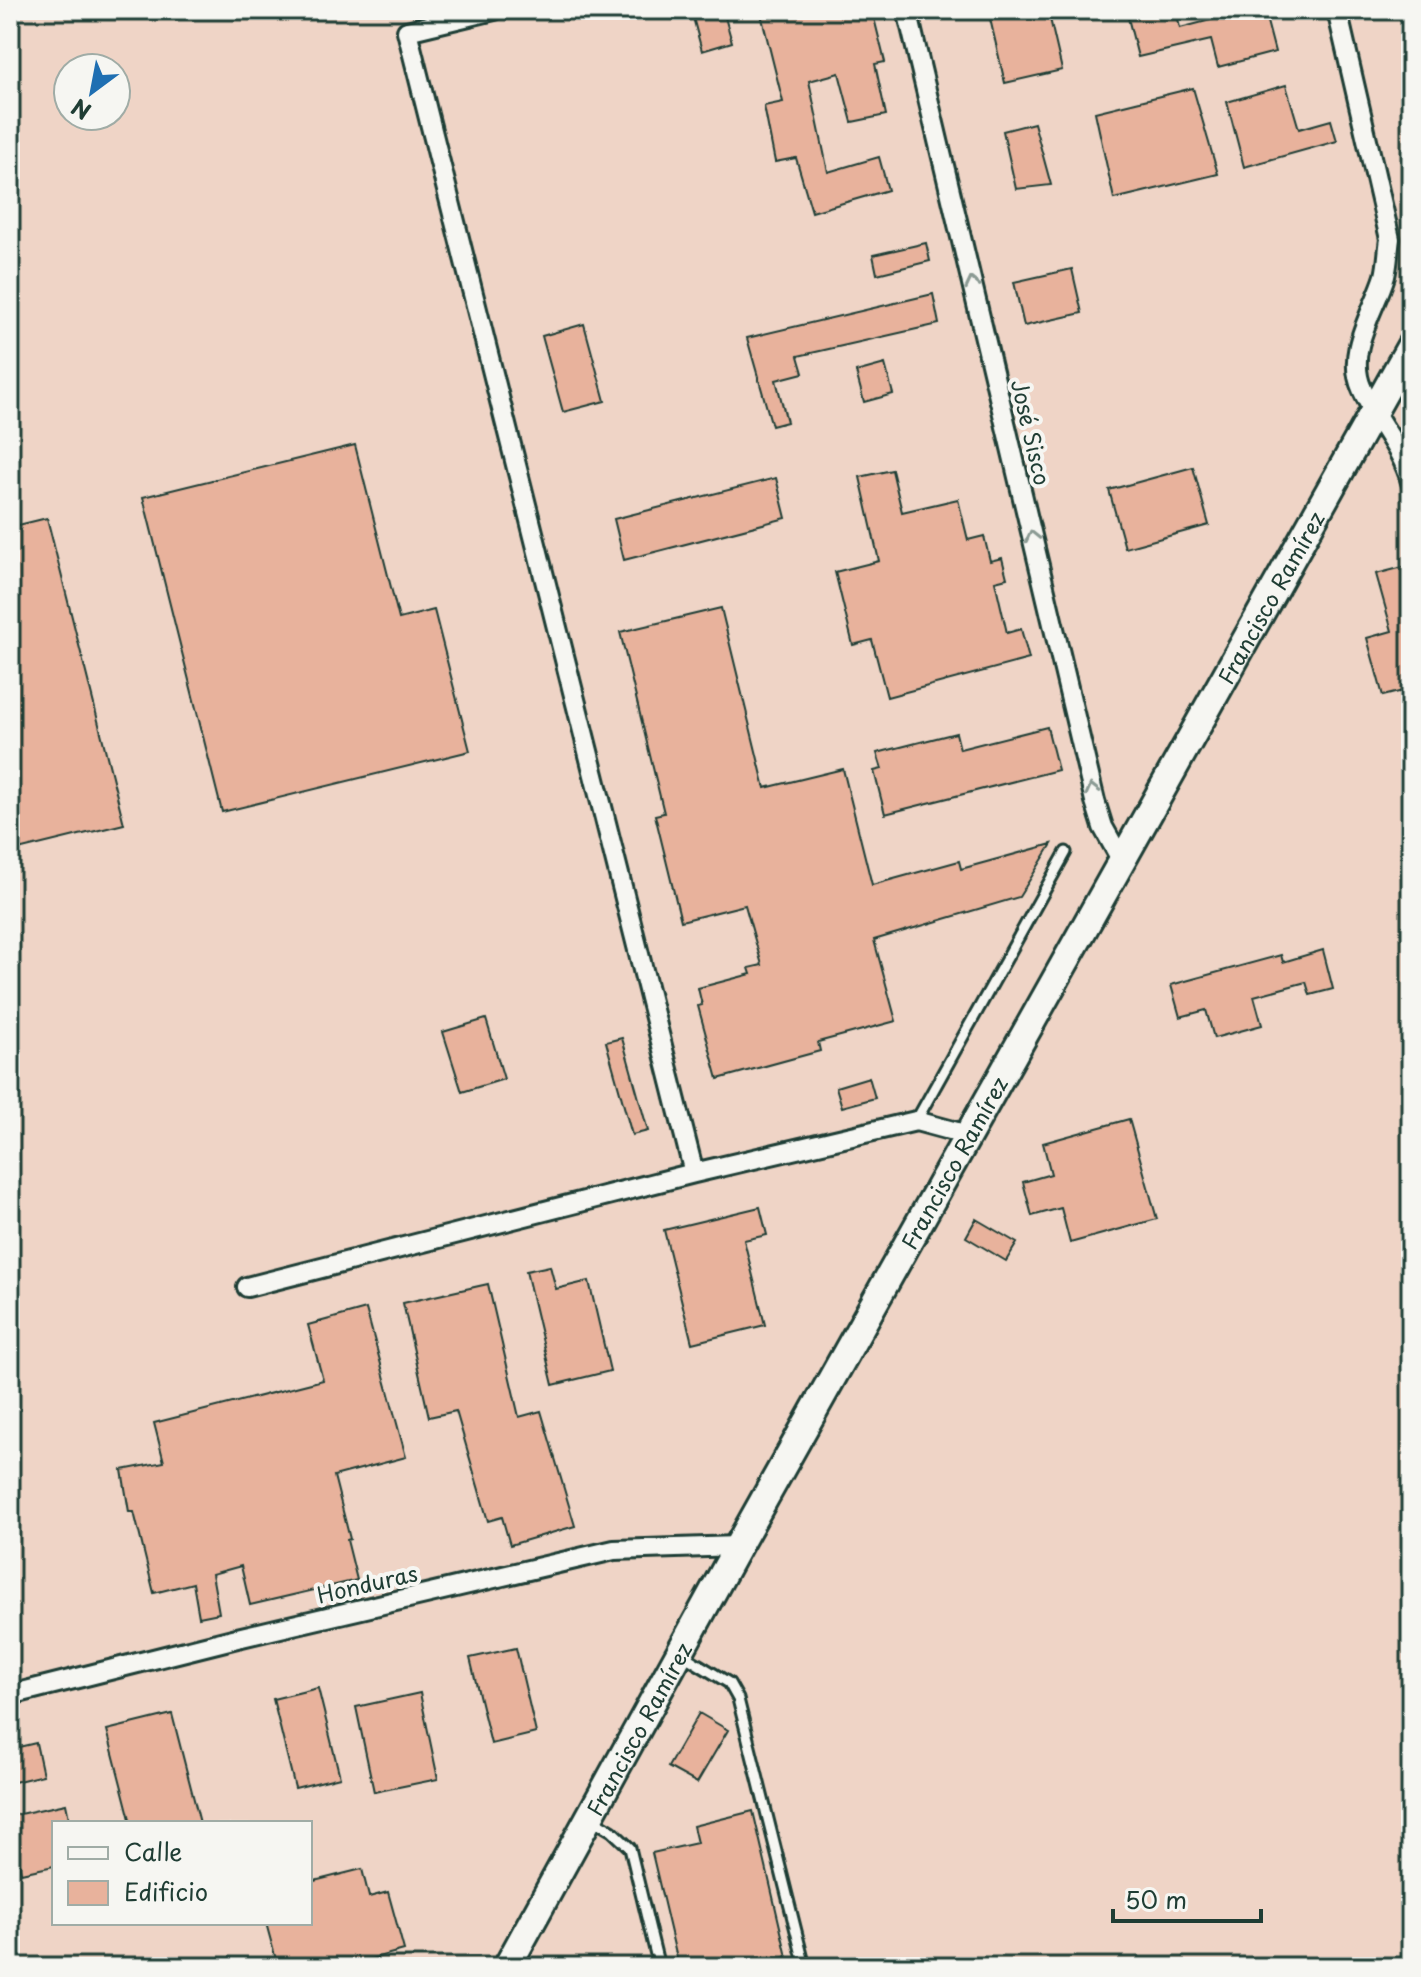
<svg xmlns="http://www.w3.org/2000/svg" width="1421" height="1977" font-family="'Playpen Sans',sans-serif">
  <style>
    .built { fill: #efd4c6; fill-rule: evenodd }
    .building { fill: #e8b29c; stroke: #1f3d34; stroke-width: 2 }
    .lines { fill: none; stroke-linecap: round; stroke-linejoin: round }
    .lane-casing { stroke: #1f3d34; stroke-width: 15 }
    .street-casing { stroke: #1f3d34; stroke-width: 24 }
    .secondary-casing { stroke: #1f3d34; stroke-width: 32 }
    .lane { stroke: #f6f6f2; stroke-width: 9 }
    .street { stroke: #f6f6f2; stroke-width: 18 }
    .secondary { stroke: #f6f6f2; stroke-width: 26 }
    .oneway { stroke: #8a9a93 }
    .labels { text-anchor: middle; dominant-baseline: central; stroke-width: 8; stroke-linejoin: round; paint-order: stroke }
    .street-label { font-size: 22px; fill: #1f3d34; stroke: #f6f6f2 }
  </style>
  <rect width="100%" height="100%" fill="#f2e2d8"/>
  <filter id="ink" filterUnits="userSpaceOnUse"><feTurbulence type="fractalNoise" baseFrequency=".0125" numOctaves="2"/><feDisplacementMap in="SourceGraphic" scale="16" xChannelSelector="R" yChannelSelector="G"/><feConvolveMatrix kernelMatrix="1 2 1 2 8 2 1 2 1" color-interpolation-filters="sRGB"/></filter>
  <g filter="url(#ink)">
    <!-- built -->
    <path class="built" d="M10 10H1411V1967H10ZM68 68H116V116H68ZM54 1823H310V1923H54Z"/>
    <!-- building -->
    <path class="building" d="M691 10H723L732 42 702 51Z
      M760 10H872L885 62 875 64 886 115 852 122 839 73 809 81 828 172 879 157 888 190 812 212 796 158 775 162 764 106 783 102Z
      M988 10H1048L1062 70 1005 83Z
      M1126 10H1176L1180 28 1249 10H1264L1275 52 1218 67 1211 40 1138 57Z
      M1286 85 1299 129 1331 120 1337 141 1244 167 1227 102Z
      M1193 88 1218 174 1114 199 1095 112Z
      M1034 123 1051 185 1016 189 1003 131Z
      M926 243 930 261 877 274 873 255Z
      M1072 269 1082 313 1024 326 1014 282Z
      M933 294 939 324 798 356 803 373 776 380 787 422 772 426 747 338Z
      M584 324 605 401 563 412 542 336Z
      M885 364 893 394 864 402 856 372Z
      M355 445 399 619 434 610 470 751 222 812 143 497Z
      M1193 467 1209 525 1125 548 1109 490Z
      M892 470 902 512 958 499 968 540 984 536 990 561 1002 558 1007 578 995 581 1007 633 1021 629 1029 659 887 697 872 640 853 645 835 572 879 561 860 477Z
      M776 478 786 518 624 560 614 519Z
      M47 518 124 824 10 852V527Z
      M1411 565V689L1383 696 1367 638 1392 631 1376 574Z
      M721 608 765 788 843 769 872 885 959 861 961 869 1052 844 1019 897 874 940 896 1021 818 1042 820 1051 718 1079 698 1006 702 1005 698 988 751 974 749 968 762 965 745 905 681 921 655 815 664 813 620 632Z
      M1047 727 1058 770 885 814 874 771 882 769 877 753 956 733 960 749Z
      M1323 950 1333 989 1310 995 1306 982 1254 996 1262 1025 1214 1038 1206 1010 1180 1017 1171 985 1281 955 1283 962Z
      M486 1019 504 1079 462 1092 443 1032Z
      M622 1038 648 1131 632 1135 606 1042Z
      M869 1077 875 1098 842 1107 836 1087Z
      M1129 1119 1157 1219 1070 1243 1061 1208 1032 1216 1023 1182 1051 1174 1043 1143Z
      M760 1207 767 1235 744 1240 765 1325 692 1343 664 1230Z
      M976 1219 1017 1243 1006 1261 966 1237Z
      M550 1266 556 1289 589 1281 610 1371 553 1385 526 1271Z
      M488 1284 519 1417 541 1411 575 1526 510 1545 502 1517 488 1521 456 1411 429 1417 403 1303Z
      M366 1309 406 1457 334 1476 350 1539 347 1540 357 1580 250 1605 241 1566 212 1574 219 1613 199 1617 193 1583 154 1593 134 1512H129L122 1470 164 1462 154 1423 323 1380 308 1325Z
      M516 1648 536 1733 491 1744 470 1658Z
      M318 1688 340 1777 295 1788 273 1699Z
      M420 1693 438 1779 374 1792 356 1707Z
      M699 1713 728 1730 697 1783 668 1767Z
      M172 1714 200 1823H131L107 1730Z
      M36 1743 43 1775 10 1783V1749Z
      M66 1804 70 1823H54V1866L21 1873 10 1816Z
      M753 1811 787 1957 743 1967H679L652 1853 697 1843 693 1826Z
      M362 1869 369 1897 388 1892 404 1950 341 1967H278L266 1923H310V1882Z"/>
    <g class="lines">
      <defs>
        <path id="lane" d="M916 1121 1066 852
          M683 1655 729 1683 738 1699 805 1967
          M590 1818 612 1831 630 1848 659 1967"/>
        <path id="street" d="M494 10 407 31 694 1173
          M907 10 1095 801 1103 827 1122 861
          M1337 10 1390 239C1388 251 1388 264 1385 276 1374 312 1345 351 1362 389 1376 421 1402 448 1411 482
          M247 1287 694 1173 916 1121 968 1135
          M10 1695 233 1639 614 1550 738 1546"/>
        <g id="secondary">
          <path id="s1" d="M507 1967 738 1546 1411 345"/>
        </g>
      </defs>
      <!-- lane casing -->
      <use href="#lane" class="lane-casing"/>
      <!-- street casing -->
      <use href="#street" class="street-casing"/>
      <!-- secondary casing -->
      <use href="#secondary" class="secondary-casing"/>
      <!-- lane -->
      <use href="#lane" class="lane"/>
      <!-- street -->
      <use href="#street" class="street"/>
      <!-- secondary -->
      <use href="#secondary" class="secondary"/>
    </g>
    <!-- one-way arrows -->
    <defs><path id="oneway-chevron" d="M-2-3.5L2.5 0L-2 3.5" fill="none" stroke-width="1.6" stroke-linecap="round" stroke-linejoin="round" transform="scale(2)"/></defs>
    <g class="oneway">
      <use href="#oneway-chevron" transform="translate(972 283) rotate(-103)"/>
      <use href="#oneway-chevron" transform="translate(1032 536) rotate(-103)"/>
      <use href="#oneway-chevron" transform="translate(1092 789) rotate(-104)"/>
    </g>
  </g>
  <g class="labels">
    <!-- street labels -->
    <g class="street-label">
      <text transform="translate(1032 432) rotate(77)">José Sisco</text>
      <text stroke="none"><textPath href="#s1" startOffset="1568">Francisco Ramírez</textPath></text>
      <text stroke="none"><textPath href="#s1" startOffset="920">Francisco Ramírez</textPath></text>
      <text transform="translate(367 1583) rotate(-13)">Honduras</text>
      <text stroke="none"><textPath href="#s1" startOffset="272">Francisco Ramírez</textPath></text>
    </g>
  </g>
  <!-- margin -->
  <rect width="1421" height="1977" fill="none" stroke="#f6f6f2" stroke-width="40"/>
  <rect x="20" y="20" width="1381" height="1937" fill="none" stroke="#1f3d34" stroke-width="3" filter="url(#ink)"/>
  <!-- legend -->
  <rect x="52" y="1821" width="260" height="104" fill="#f6f6f2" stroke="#a0aca6" stroke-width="2"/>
  <rect x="68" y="1847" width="40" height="12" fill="#f6f6f2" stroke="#a0aca6" stroke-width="2"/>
  <text x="124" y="1861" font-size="24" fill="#1f3d34">Calle</text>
  <rect x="68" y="1881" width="40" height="24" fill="#e8b29c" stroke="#a0aca6" stroke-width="2"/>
  <text x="124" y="1901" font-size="24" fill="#1f3d34">Edificio</text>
  <!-- north arrow -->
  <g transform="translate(92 92) rotate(212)"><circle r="38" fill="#f6f6f2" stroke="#a0aca6" stroke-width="2"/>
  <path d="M0-6L14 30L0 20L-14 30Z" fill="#1f6fb2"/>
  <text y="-12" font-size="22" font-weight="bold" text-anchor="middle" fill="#1f3d34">N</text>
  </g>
  <!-- scale -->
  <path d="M1113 1909v12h148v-12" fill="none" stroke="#1f3d34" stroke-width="4"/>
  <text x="1125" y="1909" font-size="24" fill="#1f3d34" stroke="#f6f6f2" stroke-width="6" paint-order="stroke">50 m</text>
</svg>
